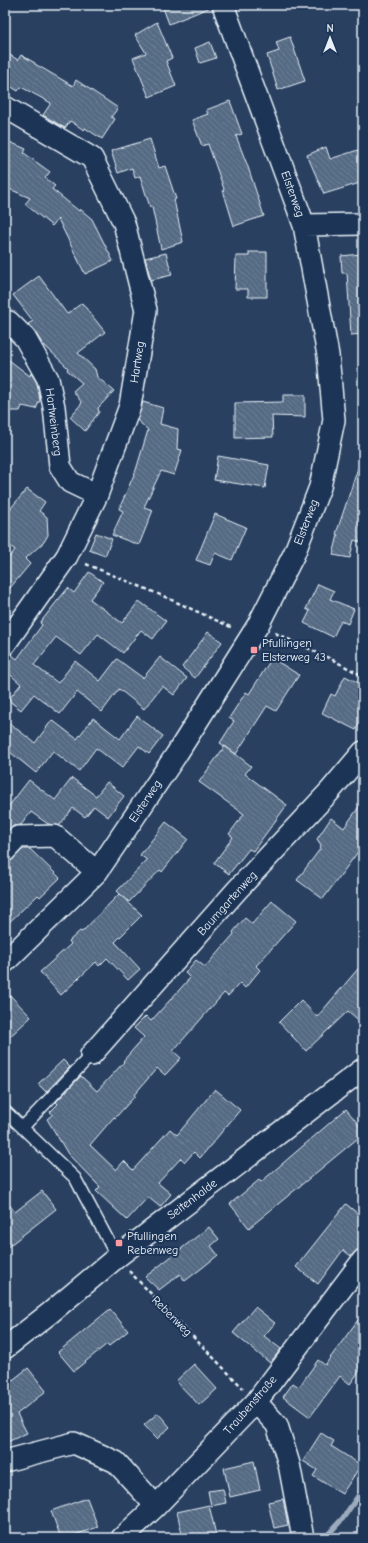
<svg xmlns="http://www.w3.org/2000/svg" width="368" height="1543" font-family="'Comic Neue',sans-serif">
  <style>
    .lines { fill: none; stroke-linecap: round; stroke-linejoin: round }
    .stream { stroke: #9dabbd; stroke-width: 5.5 }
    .building { fill: url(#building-back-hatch); stroke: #e8f1f8 }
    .service-casing { stroke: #e8f1f8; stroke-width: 14 }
    .minor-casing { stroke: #e8f1f8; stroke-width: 24 }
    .path { stroke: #e8f1f8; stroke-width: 2.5; stroke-dasharray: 4 3; stroke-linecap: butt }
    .service { stroke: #1d3557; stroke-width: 11 }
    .minor { stroke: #1d3557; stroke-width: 21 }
    .poi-dot { fill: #ff9aa2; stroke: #1d3557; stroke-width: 1.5 }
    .labels { text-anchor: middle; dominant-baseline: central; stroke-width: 4; stroke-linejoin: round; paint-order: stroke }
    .street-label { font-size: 12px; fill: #e8f1f8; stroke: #1d3557 }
    .poi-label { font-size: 12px; fill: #e8f1f8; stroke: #1d3557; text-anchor: start }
  </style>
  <defs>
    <pattern id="building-back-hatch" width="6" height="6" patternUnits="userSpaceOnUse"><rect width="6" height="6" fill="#556a83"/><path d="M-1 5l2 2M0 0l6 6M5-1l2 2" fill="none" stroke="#6d8095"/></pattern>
  </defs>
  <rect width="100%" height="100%" fill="#294061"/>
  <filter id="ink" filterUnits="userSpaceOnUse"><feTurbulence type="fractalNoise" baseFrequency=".025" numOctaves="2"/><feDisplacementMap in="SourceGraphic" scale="8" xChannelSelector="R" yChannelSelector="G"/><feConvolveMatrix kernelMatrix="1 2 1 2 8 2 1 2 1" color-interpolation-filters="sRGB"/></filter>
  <g filter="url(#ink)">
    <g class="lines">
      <!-- stream -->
      <path class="stream" d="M325 1538 343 1518 363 1489"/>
    </g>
    <!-- building -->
    <path class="building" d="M162 5H211V7L169 24Z
      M157 22 172 58 166 61 176 86 149 97 133 58 146 53 135 35Z
      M290 37 305 81 278 90 267 55 279 51 276 42Z
      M210 42 216 58 200 63 195 48Z
      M5 52 18 60 21 55 35 63V64L73 86 76 80 118 108 111 117 115 119 102 139 85 128 84 130 70 121 65 128 43 115 51 103 21 87 18 91 5 83Z
      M230 101 242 134 236 136 248 167 264 216 234 226 223 190 224 189 208 144 202 146 192 120 208 114 206 110Z
      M150 139 159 168 165 166 176 199 174 200 183 242 161 249 152 207H150L140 176 135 178 132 168 118 173 111 151Z
      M5 140 26 149 24 153 50 172 45 178 55 186 52 189 79 211 80 209 92 219 113 261 85 274 58 219 52 226 25 204 30 198 5 187Z
      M326 147 330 159 358 150 363 163V182L324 194 307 155Z
      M249 252H267V297H248V289H235L236 256H249Z
      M166 253 172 275 151 280 145 258Z
      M361 254 362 259H363V334L351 335 347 273H342L341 256Z
      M39 276 67 314 82 303 105 332 78 353 95 369 97 377 114 391 98 408 99 412 85 431 70 417 82 403 73 391 82 383 67 370 68 368 42 343 35 332 28 324 33 321 13 295Z
      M5 357 30 376 31 373 37 383 40 400 36 409 22 406 20 411H5Z
      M283 395H305V417L272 416 273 437 235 438V403L283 402Z
      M143 402 163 408 160 424 178 429 177 449 182 450 174 475 161 471 144 507 153 510 139 545 112 535 123 511 119 509 136 470 148 430 137 420Z
      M218 456 269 465 265 488 214 480Z
      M360 462H363V543L354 540 350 558 333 555 338 535 336 534Z
      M27 489 45 502 39 511 47 517 48 535 44 542 25 559 30 564 5 594V562L15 550 5 542V515Z
      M215 514 246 527 232 560 215 553 210 565 196 560Z
      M96 533 112 539 105 556 89 550Z
      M89 572 103 582 90 599 122 623 139 601 166 621 153 639 141 630 123 653 98 634 81 655 56 637 34 665 58 683 75 661 100 681 117 659 143 678 160 657 187 678 174 695 162 686 144 709 119 689 102 712 77 692 60 714 34 694 21 710 8 700 21 684 5 670V656L11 654 17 659 42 625 40 623 54 605 68 588 74 593Z
      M318 584 334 591 330 599 354 609 348 624 341 621 333 637 304 623 310 611 306 609Z
      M208 632 222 642 195 678 182 667Z
      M272 658 299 675 276 711 267 706 236 754 220 743 234 721 229 718 246 692 249 694Z
      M345 676 363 685V715L356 730 322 713 331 694 335 696Z
      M137 716 163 736 149 754 139 746 122 768 96 748 79 771 53 751 36 773 5 748V720L35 743 52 720 77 739 93 718 120 739Z
      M225 746 251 766 245 774 287 805 253 851 249 849 229 874 214 863 233 837 229 834 244 814 199 782Z
      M72 778 96 796 107 782 124 796 108 817 94 806 85 817 73 808 59 826 48 824 31 812 21 825 13 826 5 833V811L29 780 55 800Z
      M363 801V845L323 899 297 880 320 849 321 845 317 839 331 818 344 828Z
      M166 822 188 839 162 872 160 870 129 902 117 891 147 860 140 855Z
      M23 849H30L60 878 40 897 38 895 5 926V863L13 859Z
      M119 894 142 915 115 942 140 969 128 980 107 958 99 966 96 962 61 995 40 972 71 944 69 941 80 931 82 932Z
      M272 901 296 921 256 966 260 970 245 988 240 983 228 996 224 993 173 1051 181 1058 165 1075 157 1068 134 1095 135 1096 115 1118 114 1117 90 1145 116 1170 124 1161 133 1170 170 1129 177 1135 215 1089 240 1110 200 1158 194 1152 185 1162 181 1158 158 1183 171 1194 160 1207 148 1197 127 1220 96 1191 100 1187 68 1154 47 1119 53 1114 50 1112 58 1104 56 1102 81 1076 97 1091 124 1062 123 1061 144 1037 134 1028 146 1016 151 1021 190 978 185 973 196 960 205 967 234 934 233 932 245 918 252 924Z
      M363 963V1024L348 1011 306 1051 279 1022 301 1000 317 1017Z
      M5 990 31 1017 5 1041Z
      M63 1060 70 1067 46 1092 38 1084Z
      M346 1109 363 1130V1134L249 1228 230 1204 259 1180 261 1182Z
      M42 1191 56 1209 5 1249V1199L15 1212Z
      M346 1204 363 1218V1245L351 1256 343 1250 318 1284 296 1267Z
      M209 1227 219 1239 211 1246 218 1255 202 1268 185 1281 180 1274 159 1290 145 1277Z
      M255 1307 275 1323 264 1336 281 1349 270 1363 233 1333Z
      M110 1309 128 1331 109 1346 107 1344 74 1371 58 1352Z
      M363 1313V1366L350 1384 340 1376 310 1417 283 1397 293 1383 299 1387 318 1360 325 1365Z
      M194 1364 217 1389 199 1405 176 1381Z
      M28 1368 46 1391 17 1414 27 1433 5 1443V1386Z
      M158 1413 170 1427 157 1439 144 1425Z
      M321 1433 334 1441 331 1446 361 1465 342 1494 313 1476 317 1470 303 1461Z
      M254 1461 260 1490 230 1497 224 1468Z
      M223 1489 226 1503 211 1506 208 1491Z
      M87 1498 98 1527 66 1538H61L51 1511Z
      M283 1499 288 1525 274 1528 268 1502Z
      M209 1505 216 1535 205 1538H183L177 1512Z"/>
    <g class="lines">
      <defs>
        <path id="service" d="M5 1111 75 1178 117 1257
          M23 1127 91 1055"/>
        <path id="minor" d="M5 107 92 158 124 223 146 310 130 406 97 495 67 556 5 644
          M304 225 363 224
          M5 321 9 322 25 338 48 379 54 407 60 466 70 482 97 495
          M5 851 18 837 55 836 97 872
          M5 962 97 872 176 755 258 625 294 554 320 487 334 420 328 355 304 225 223 5
          M91 1055 237 890 330 791 363 752
          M5 1348 50 1313 117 1257 363 1069
          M256 1402 277 1425 289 1464 303 1538
          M5 1461 74 1443 116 1462 156 1506
          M122 1538 156 1506 256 1402 363 1260"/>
      </defs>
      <!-- service casing -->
      <use href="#service" class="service-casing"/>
      <!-- minor casing -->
      <use href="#minor" class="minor-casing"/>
      <!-- path -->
      <path class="path" d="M86 564 163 596 233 628
        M275 633 331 659 363 676
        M129 1271 243 1388"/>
      <!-- service -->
      <use href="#service" class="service"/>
      <!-- minor -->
      <use href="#minor" class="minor"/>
    </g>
  </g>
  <!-- markers -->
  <g class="poi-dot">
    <rect x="250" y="646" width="8" height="8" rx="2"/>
    <rect x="115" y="1239" width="8" height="8" rx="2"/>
  </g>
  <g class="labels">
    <!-- street labels -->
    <g class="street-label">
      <text transform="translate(293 194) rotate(70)">Elsterweg</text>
      <text transform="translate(137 362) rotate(-81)">Hartweg</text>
      <text transform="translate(54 422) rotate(83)">Hartweinberg</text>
      <text transform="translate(306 522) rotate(-69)">Elsterweg</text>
      <text transform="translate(145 801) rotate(-56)">Elsterweg</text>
      <text transform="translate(227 903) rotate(-48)">Baumgartenweg</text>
      <text transform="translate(192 1199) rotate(-37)">Seitenhalde</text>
      <text transform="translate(172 1316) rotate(45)">Rebenweg</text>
      <text transform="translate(250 1405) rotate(-49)">Traubenstraße</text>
    </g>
    <!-- poi labels -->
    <g class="poi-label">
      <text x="262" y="643">Pfullingen<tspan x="262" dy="14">Elsterweg 43</tspan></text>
      <text x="127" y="1236">Pfullingen<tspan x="127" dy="14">Rebenweg</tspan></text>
    </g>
  </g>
  <!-- margin -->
  <rect width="368" height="1543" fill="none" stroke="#1d3557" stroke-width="20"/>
  <rect x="10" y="10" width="348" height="1523" fill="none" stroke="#e8f1f8" stroke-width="1.5" filter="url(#ink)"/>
  <!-- north arrow -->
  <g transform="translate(330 38)" stroke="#1d3557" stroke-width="3" paint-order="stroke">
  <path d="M0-3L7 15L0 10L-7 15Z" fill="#e8f1f8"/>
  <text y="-6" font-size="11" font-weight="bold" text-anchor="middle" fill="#e8f1f8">N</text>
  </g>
</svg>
